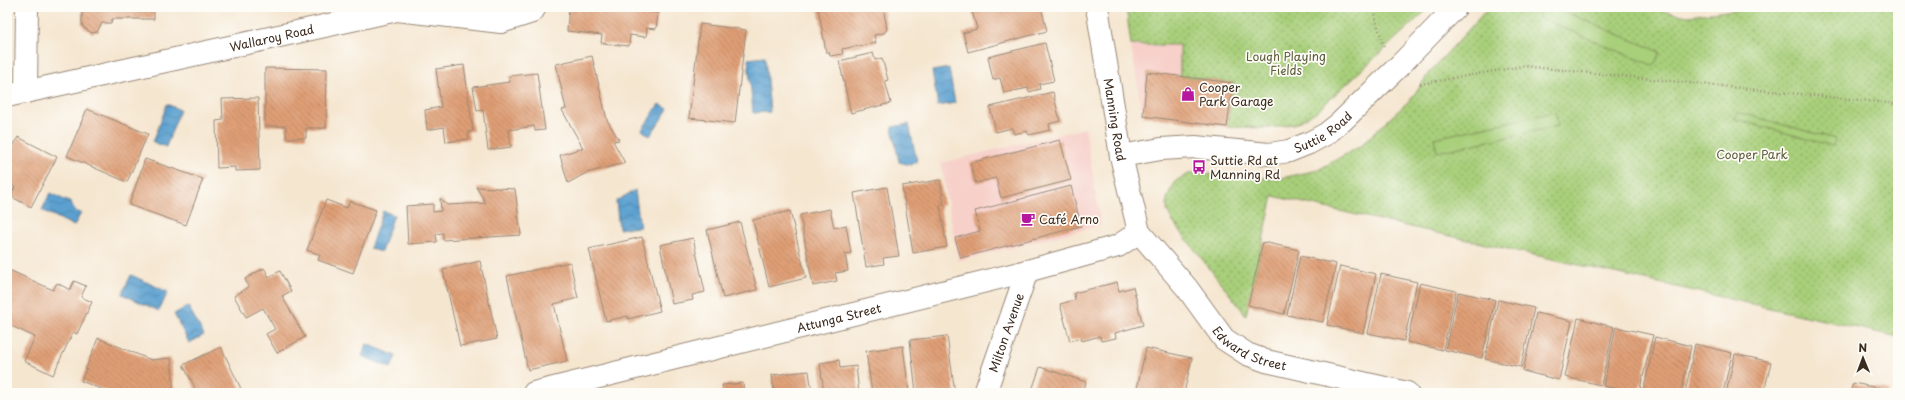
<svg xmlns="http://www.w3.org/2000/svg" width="1905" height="400" font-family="'Playpen Sans',sans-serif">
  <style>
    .built { fill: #f7d0ca }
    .park { fill: url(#park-dots); stroke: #727c4c }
    .pitch { fill: #a8cf7a; stroke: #727c4c }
    .water { fill: url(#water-waves); stroke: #4b6577 }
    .building { fill: url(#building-back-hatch) }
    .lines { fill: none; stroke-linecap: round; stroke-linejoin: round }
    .minor-casing { stroke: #988877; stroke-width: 24 }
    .path { stroke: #988877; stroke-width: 2.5; stroke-dasharray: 1 3; stroke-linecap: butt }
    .minor { stroke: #fff; stroke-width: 22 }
    .labels { text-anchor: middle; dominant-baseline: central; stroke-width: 3.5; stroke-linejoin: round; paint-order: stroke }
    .street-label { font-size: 12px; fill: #3b2a1e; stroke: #fdfcf7 }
    .park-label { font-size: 12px; fill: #5c5c3a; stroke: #fdfcf7 }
    .poi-label { font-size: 12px; fill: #3b2a1e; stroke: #fdfcf7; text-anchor: start }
  </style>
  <defs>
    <pattern id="park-dots" width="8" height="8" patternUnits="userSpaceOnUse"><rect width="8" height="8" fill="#a8cf7a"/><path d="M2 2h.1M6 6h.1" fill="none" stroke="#8aa863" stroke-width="1.8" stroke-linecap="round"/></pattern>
    <pattern id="water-waves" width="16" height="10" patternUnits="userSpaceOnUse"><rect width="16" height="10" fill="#5ba0d0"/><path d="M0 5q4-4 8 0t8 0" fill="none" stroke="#4c83a8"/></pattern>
    <pattern id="building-back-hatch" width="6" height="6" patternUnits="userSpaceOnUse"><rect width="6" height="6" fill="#df9f76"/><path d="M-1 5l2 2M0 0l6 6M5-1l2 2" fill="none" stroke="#b68260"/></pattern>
  </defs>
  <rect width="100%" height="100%" fill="#fdfcf7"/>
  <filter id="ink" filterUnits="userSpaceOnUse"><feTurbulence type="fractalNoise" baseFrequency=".025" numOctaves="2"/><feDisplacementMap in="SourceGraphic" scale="8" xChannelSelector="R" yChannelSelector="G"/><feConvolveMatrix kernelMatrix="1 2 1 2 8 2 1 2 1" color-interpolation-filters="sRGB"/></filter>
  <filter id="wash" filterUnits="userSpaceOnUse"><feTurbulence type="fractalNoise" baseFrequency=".012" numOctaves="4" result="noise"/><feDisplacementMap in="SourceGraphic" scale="16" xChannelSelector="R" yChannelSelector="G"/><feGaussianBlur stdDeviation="0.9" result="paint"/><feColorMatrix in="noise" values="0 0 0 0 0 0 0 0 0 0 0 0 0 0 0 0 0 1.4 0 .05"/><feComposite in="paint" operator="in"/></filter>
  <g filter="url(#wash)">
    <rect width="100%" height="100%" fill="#f5e6d0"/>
    <!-- built -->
    <path class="built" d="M1131 45H1181L1233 83 1227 127 1143 116Z
      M1085 128 1101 225 958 261 941 163Z"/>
    <!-- park -->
    <path class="park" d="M1126 7H1430L1317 111 1297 123 1271 128 1227 127 1233 83 1180 76V45H1131Z
      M1489 7H1643L1688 16 1757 7H1898V337L1273 196 1246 315 1173 222 1167 210V199L1170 191 1177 180 1191 173 1277 179 1318 170 1360 146 1411 99 1429 73Z"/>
    <!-- pitch -->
    <path class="pitch" d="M1542 7H1554L1660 52 1654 66 1538 17Z
      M1555 112 1558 126 1437 152 1434 138Z
      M1737 112 1835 139 1833 146 1735 119Z"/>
    <!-- water -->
    <path class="water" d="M765 57 770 112 753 113 748 59Z
      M949 68 955 103 938 106 932 71Z
      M167 104 180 110 166 147 153 142Z
      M659 104 668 109 650 136 642 130Z
      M909 124 917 162 910 165 899 162 892 127Z
      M635 190 640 227 619 229 616 201Z
      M50 193 71 203 75 211 81 213 74 226 42 210Z
      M383 211 394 215 381 252 370 248Z
      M131 275 168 292 159 311 122 294Z
      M188 306 204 335 189 343 174 314Z
      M367 344 396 356 391 368 362 356Z"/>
    <g id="blocks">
      <!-- building -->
      <path class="building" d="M82 7H154V19H112L111 23H102L97 32 92 33 84 28 82 24Z
        M569 7H650L649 12 658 13 656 29 647 28 646 37 630 35 629 46 601 43 602 35 567 31Z
        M818 7H883L887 29 884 33 874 35 876 43 842 49 843 54 830 56 829 52H826Z
        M988 7H1041L1047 31 968 52 963 33 977 29 972 11Z
        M700 24 746 30 735 123 689 118Z
        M1045 43 1054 81 1039 84 1040 89 1029 92 1028 88 1004 93 1000 78 993 80 988 57Z
        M873 53 875 60 882 58 888 80 885 81 891 103 851 113 839 61Z
        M592 56 607 120 619 140 613 141 625 163 586 173 568 183 560 155 583 148 562 110 566 109 556 64Z
        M464 65 473 131 468 132 469 139 446 142 444 127 427 130 425 110 441 107 436 69Z
        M265 68 327 69 326 128H306V138H286V126H265Z
        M1147 72 1233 83 1227 127 1143 116Z
        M537 73 545 130 535 131 534 126 509 130 511 147 488 150 483 110 477 111 473 87 510 82 509 76Z
        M1053 92 1060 121 1049 124 1050 130 1029 135 1027 131 1014 134 1012 128 996 132 990 107Z
        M258 98 260 170 235 171V167L217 168 216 121 223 120 222 99Z
        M87 109 148 134 127 182 67 156Z
        M18 137 57 157 31 207 10 196 15 187 7 183V159Z
        M1060 140 1071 180 1001 198 996 178 976 183 970 163Z
        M145 159 203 179 186 225 129 205Z
        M940 180 944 205 940 206 947 247 913 253 902 186Z
        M1071 186 1081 226 961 258 955 238 980 231 975 211Z
        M476 187 515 189 521 235 443 240V233L436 234 437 242 408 244 406 206 433 204V212L441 211 440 198 447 205 486 203Z
        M887 187 899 256 883 258 884 264 866 267 854 193Z
        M326 200 347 208 350 201 376 210 353 273 318 260 320 255 307 250Z
        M830 209 834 228 846 225 851 253 845 254 848 271 835 273 837 281 813 286 800 215Z
        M790 211 806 278 769 287 753 220Z
        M740 222 757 290 723 298 707 230Z
        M642 237 660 311 628 319V316L606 321 589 249Z
        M693 238 705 292 692 295 693 300 672 304 660 245Z
        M1263 242 1299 250 1284 314 1248 305Z
        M1300 256 1336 264 1323 322 1287 315Z
        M480 261 497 339 460 346 443 270Z
        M570 262 578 298 554 304 567 361 528 370 507 276Z
        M1340 266 1376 274 1363 333 1327 325Z
        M264 268 269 277 280 271 291 291 282 296 305 337 277 353 266 334 275 329 263 308 246 317 234 296 249 287 245 279Z
        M7 269 53 290 57 283 70 290 74 281 86 286 81 297 92 302 77 334 73 332 53 375 24 361 35 337 7 324Z
        M1381 274 1417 282 1404 341 1368 333Z
        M1117 282 1119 291 1133 287 1143 325 1115 333 1116 338 1101 341 1100 336 1082 341 1081 338 1070 341 1060 304 1075 300 1074 293Z
        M1420 283 1456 291 1443 350 1407 342Z
        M1458 292 1495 300 1482 358 1445 350Z
        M1498 300 1534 308 1521 367 1485 359Z
        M1536 313 1572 321 1559 380 1523 371Z
        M1578 318 1614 327 1601 385 1565 377Z
        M1616 327 1653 335 1639 393 1603 386Z
        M947 336 955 393H916L910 340Z
        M1655 337 1691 346 1681 393H1643Z
        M98 338 151 360 171 358 174 393H111L81 381Z
        M1695 344 1732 353 1723 393H1685Z
        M903 346 909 393H872L866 351Z
        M221 347 243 393H191L189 391 195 388 183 365Z
        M1146 348 1192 358 1184 393H1136Z
        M1735 354 1771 362 1764 393H1726Z
        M839 360 840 368 856 366 859 393H824L820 363Z
        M1040 367 1086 382 1083 393H1031Z
        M809 371 812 393H774L772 375Z
        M743 383 744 393H723L722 385Z
        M1853 383 1889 390 1888 393H1850Z"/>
    </g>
  </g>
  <g filter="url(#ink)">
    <use href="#blocks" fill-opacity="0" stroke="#988877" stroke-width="1"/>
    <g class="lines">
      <defs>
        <g id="minor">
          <path id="s1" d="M1097 7 1121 156 1139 232 1187 288 1224 339 1247 354 1266 361 1407 393"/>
          <path d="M26 92 27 7"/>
          <path id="s2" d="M7 96 397 10 501 22 532 12 535 7"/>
          <path id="s3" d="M1121 156 1161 149 1195 147 1269 154 1289 151 1309 143 1326 134 1341 122 1400 65 1456 7"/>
          <path id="s4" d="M534 393 1027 271 1118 246 1139 232"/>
          <path id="s5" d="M985 393 1027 271"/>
        </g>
      </defs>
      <!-- minor casing -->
      <use href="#minor" class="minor-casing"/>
      <!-- path -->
      <path class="path" d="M1372 7 1384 47
        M1420 84 1523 66 1898 104"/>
      <!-- minor -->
      <use href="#minor" class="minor"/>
    </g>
  </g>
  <!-- icons -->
  <defs>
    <symbol id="shop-bare" viewBox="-9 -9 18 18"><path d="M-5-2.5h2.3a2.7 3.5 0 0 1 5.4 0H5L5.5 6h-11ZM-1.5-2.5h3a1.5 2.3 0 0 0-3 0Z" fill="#b5179e" stroke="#fdfcf7" stroke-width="2.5" paint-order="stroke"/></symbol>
    <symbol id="bus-bare" viewBox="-9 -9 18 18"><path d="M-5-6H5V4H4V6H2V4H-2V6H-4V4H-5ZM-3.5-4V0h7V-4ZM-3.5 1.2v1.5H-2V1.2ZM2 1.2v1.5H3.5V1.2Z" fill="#b5179e" stroke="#fdfcf7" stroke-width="2.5" paint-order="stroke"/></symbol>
    <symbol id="cafe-bare" viewBox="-9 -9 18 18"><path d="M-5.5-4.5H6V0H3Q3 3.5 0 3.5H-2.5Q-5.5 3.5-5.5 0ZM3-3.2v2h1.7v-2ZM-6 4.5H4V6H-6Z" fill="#b5179e" stroke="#fdfcf7" stroke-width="2.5" paint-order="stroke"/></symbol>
  </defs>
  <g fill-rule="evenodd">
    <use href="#shop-bare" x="1178" y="84" width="20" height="20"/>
    <use href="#bus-bare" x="1189" y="157" width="20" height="20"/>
    <use href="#cafe-bare" x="1018" y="209" width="20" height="20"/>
  </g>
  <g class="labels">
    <!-- street labels -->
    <g class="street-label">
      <text stroke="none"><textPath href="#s2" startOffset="271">Wallaroy Road</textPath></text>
      <text stroke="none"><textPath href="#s1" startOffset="114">Manning Road</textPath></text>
      <text stroke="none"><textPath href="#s3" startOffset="208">Suttie Road</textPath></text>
      <text stroke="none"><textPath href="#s4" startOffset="314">Attunga Street</textPath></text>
      <text stroke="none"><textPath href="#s5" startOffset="64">Milton Avenue</textPath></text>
      <text stroke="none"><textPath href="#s1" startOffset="393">Edward Street</textPath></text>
    </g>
    <!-- park labels -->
    <g class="park-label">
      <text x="1286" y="56">Lough Playing<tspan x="1286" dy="14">Fields</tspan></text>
      <text x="1752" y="154">Cooper Park</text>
    </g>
    <!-- poi labels -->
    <g class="poi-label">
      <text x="1199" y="87">Cooper<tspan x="1199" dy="14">Park Garage</tspan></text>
      <text x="1210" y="160">Suttie Rd at<tspan x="1210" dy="14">Manning Rd</tspan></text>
      <text x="1039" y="219">Café Arno</text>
    </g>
  </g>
  <!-- margin -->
  <rect width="1905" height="400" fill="none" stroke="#fdfcf7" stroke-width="24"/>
  <!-- north arrow -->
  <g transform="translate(1863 358) rotate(359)" stroke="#fdfcf7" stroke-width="3" paint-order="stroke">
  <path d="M0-3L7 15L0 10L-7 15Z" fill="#3b2a1e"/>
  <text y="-6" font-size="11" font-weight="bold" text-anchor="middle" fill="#3b2a1e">N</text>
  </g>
</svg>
